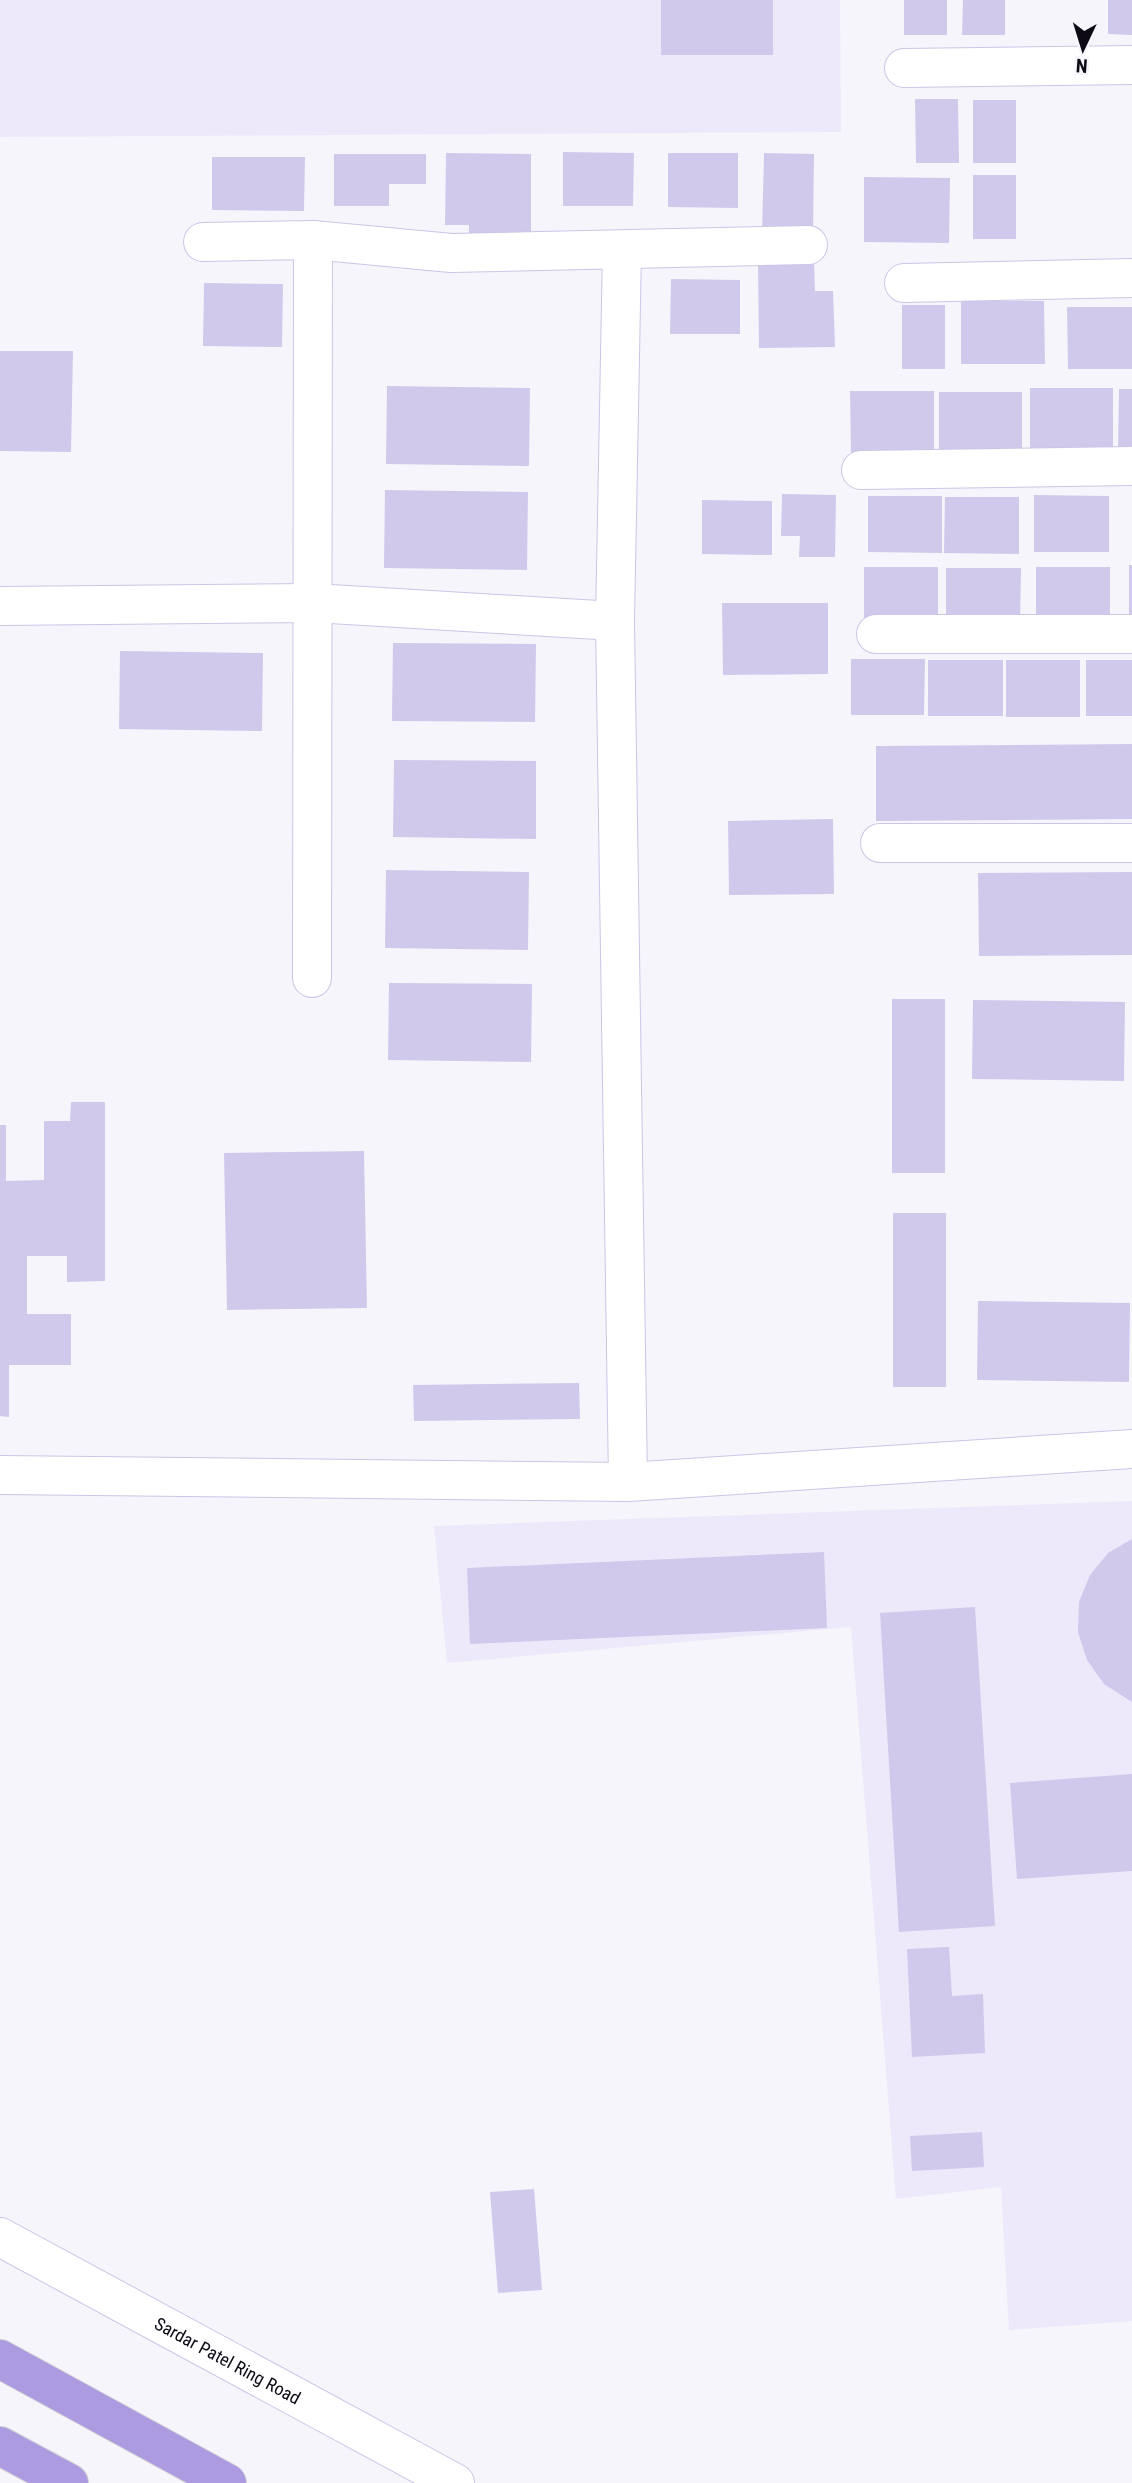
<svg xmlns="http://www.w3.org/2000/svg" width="1132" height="2483" font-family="'Roboto Condensed',sans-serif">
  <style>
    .built { fill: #ede9fa }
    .building { fill: #d0c9eb }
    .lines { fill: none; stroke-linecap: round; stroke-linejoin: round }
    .minor-casing { stroke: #ccc5e7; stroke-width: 40 }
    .highway-casing { stroke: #d3d3d5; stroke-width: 40 }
    .minor { stroke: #fff; stroke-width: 38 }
    .highway { stroke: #ad9be1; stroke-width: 38 }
    .labels { text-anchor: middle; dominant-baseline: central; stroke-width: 7; stroke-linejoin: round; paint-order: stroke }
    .street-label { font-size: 18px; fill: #0d0a16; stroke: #f6f5fc }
  </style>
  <rect width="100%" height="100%" fill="#f6f5fc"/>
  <!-- built -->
  <path class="built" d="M0 0H840L841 132 0 137Z
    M1132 1501V2321L1009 2330 1001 2187 896 2199 851 1627 447 1663 434 1526Z"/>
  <!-- building -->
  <path class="building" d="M661 0H773V55H661Z
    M904 0H947V35H904Z
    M963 0H1005V35H962Z
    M1108 0H1132V35L1108 34Z
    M915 99H958L959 163H916Z
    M973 100H1016V163H973Z
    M563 152 634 153 633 206H563Z
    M446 153 531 154V240L469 239V225H445Z
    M668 153H738V208L668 207Z
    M764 153 814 154 813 234 762 233Z
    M334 154H426V184H389V206H334Z
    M212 157H305L304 211 212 210Z
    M973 175H1016V239H973Z
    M864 177 950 178 949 243 864 242Z
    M814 261 815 291H833L835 347 759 348 758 262Z
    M671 279 740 280V334H670Z
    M204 283 283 284 282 347 203 346Z
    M961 301H1044L1045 364H961Z
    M902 305H945V369H902Z
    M1067 307H1132V369H1068Z
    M0 351H73L71 452 0 451Z
    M387 386 530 388 529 466 386 464Z
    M1030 388H1113V451H1030Z
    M1119 389H1132V451H1118Z
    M850 391H934V454L851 453Z
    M939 392H1022V454H939Z
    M385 490 528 492 527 570 384 568Z
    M782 494 836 495 835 557H799L800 536H781Z
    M1034 495 1109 496V552H1034Z
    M868 496H942V553L868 552Z
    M945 497H1019V554L944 553Z
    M702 500 772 501V555L702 554Z
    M1129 565H1132V621H1129Z
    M864 567H938V623H864Z
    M1036 567H1110V623H1036Z
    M946 568H1021L1020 624H946Z
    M722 603H828V674L723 675Z
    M393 643 536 644 535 722 392 721Z
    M120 651 263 653 262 731 119 729Z
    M851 659H925L924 715H851Z
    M928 660H1003V716H928Z
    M1006 660H1080V717H1006Z
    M1086 660H1132V716H1086Z
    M1132 744V819L876 821V746Z
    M394 760 536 761V839L393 837Z
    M833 819 834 894 729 895 728 821Z
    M386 870 529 872 528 950 385 948Z
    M1132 872V955L979 956 978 873Z
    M389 983 532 984 531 1062 388 1060Z
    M892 999H945V1173H892Z
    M973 1000 1125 1002 1124 1081 972 1079Z
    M71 1102H105V1281L67 1282V1256H27V1314H71V1365H9V1417L0 1416V1125H6V1181L44 1180V1121H70Z
    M364 1151 367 1308 227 1310 224 1153Z
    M893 1213H946V1387H893Z
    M978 1301 1130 1303 1129 1382 977 1380Z
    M579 1383 580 1419 414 1421 413 1385Z
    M1132 1539V1702L1104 1684 1087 1660 1078 1632 1079 1602 1090 1575 1108 1553Z
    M824 1552 827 1628 470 1644 467 1568Z
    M975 1607 995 1926 899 1932 880 1613Z
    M1132 1774V1871L1017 1879 1010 1783Z
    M949 1947 952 1996 983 1994 985 2053 912 2057 907 1949Z
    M982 2132 984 2167 912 2171 910 2136Z
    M534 2189 542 2290 498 2293 490 2192Z"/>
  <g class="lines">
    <defs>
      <g id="minor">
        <path d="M904 68 1132 65"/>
        <path d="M203 242 313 240 451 253 808 245"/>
        <path d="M622 250 615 621 628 1482"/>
        <path d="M904 283 1132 278"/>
        <path d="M861 470 1132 466"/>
        <path d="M0 606 314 603 615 621"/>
        <path d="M876 634H1132"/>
        <path d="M880 843H1132"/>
        <path d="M312 978 313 240"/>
        <path d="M0 1475 628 1482 1132 1449"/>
        <path id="s1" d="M0 2237 455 2483"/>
      </g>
      <path id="highway" d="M0 2359 227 2483
        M0 2446 69 2483"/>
    </defs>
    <!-- minor casing -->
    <use href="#minor" class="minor-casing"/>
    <!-- highway casing -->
    <use href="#highway" class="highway-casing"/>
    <!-- minor -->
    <use href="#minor" class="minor"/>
    <!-- highway -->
    <use href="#highway" class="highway"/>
  </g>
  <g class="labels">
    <!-- street labels -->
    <g class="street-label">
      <text stroke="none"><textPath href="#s1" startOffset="259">Sardar Patel Ring Road</textPath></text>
    </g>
  </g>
  <!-- north arrow -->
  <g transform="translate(1083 49) rotate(184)" stroke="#f6f5fc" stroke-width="5" paint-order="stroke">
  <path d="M0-5L12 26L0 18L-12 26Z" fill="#0d0a16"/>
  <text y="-10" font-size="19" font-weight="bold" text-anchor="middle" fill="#0d0a16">N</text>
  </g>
</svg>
